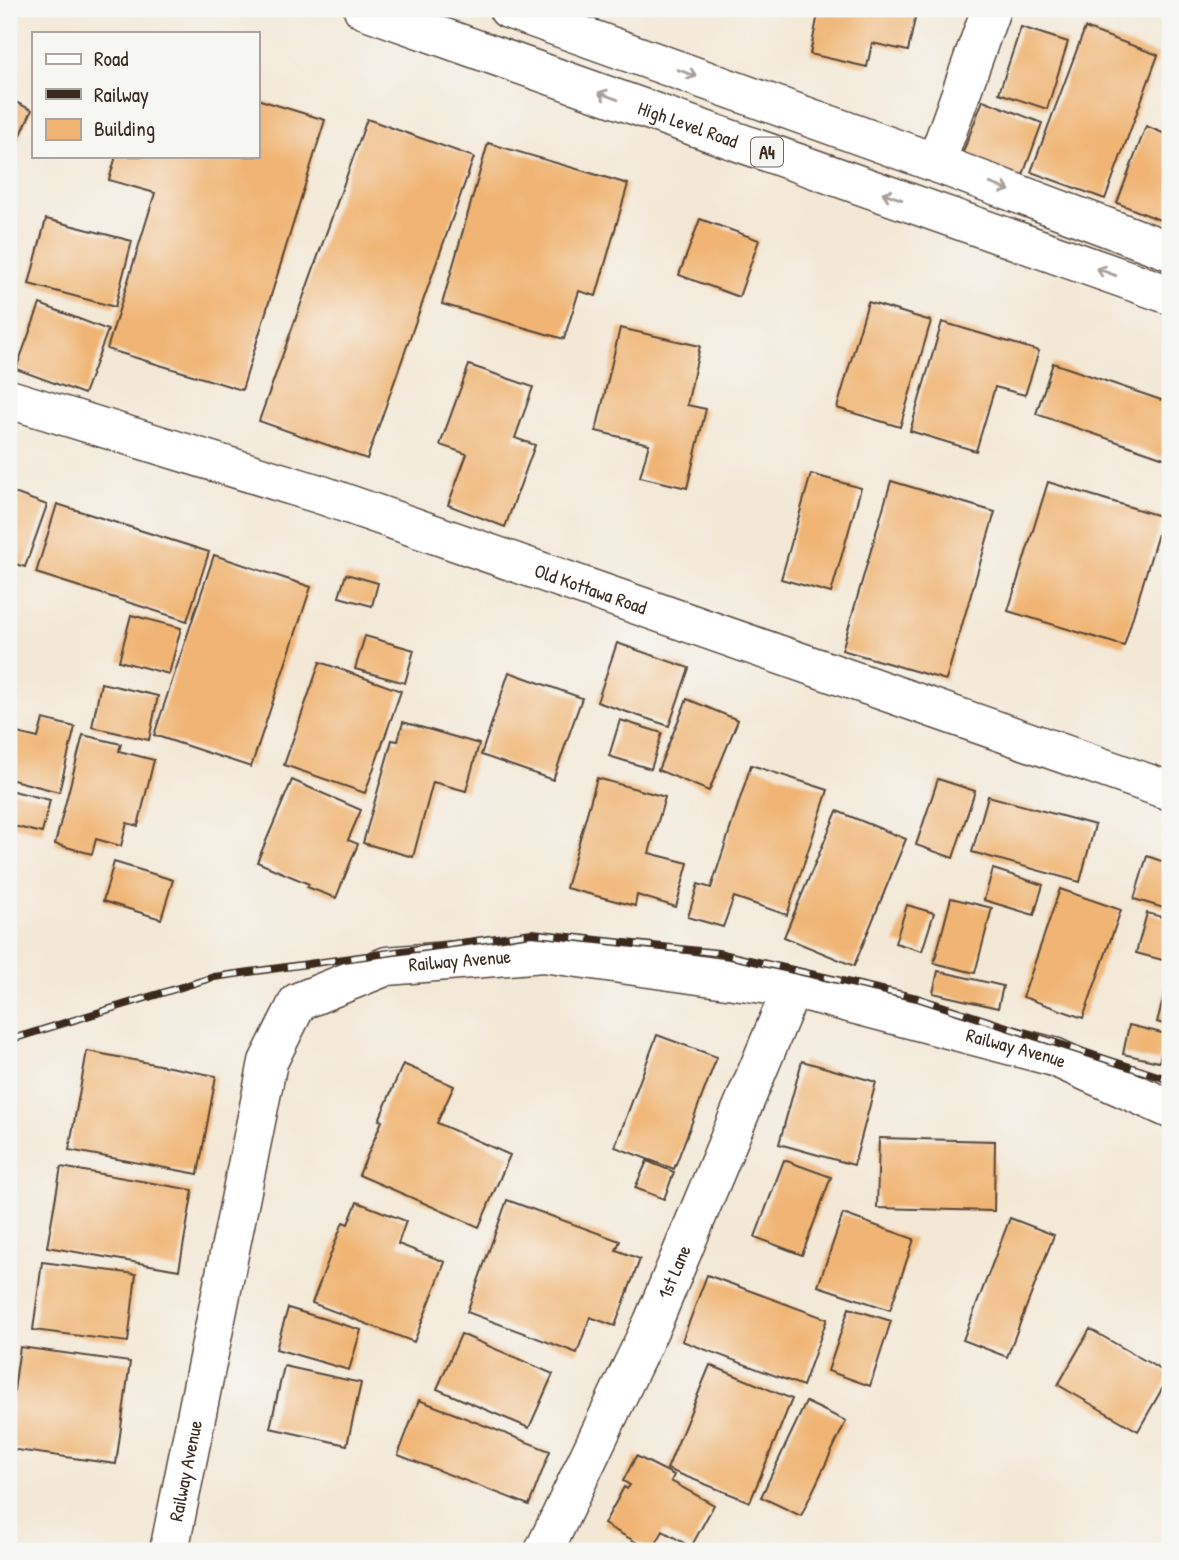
<svg xmlns="http://www.w3.org/2000/svg" width="1179" height="1560" font-family="'Patrick Hand',sans-serif">
  <style>
    .building { fill: #f0b574 }
    .lines { fill: none; stroke-linecap: round; stroke-linejoin: round }
    .minor-casing { stroke: #57463a; stroke-width: 41 }
    .highway-casing { stroke: #57463a; stroke-width: 41 }
    .minor { stroke: #fff; stroke-width: 38 }
    .highway { stroke: #fff; stroke-width: 38 }
    .rail-casing { stroke: #3b2a1e; stroke-width: 8 }
    .rail { stroke: #f6f6f2; stroke-width: 5; stroke-dasharray: 16; stroke-linecap: butt }
    .oneway { stroke: #a79f9a }
    .labels { text-anchor: middle; dominant-baseline: central; stroke-width: 5; stroke-linejoin: round; paint-order: stroke }
    .shield { fill: #f6f6f2; stroke: #73675e; stroke-width: 2 }
    .shield-label { font-size: 18px; font-weight: bold; fill: #3b2a1e }
    .street-label { font-size: 19px; fill: #3b2a1e; stroke: #f6f6f2 }
  </style>
  <rect width="100%" height="100%" fill="#f6f6f2"/>
  <filter id="ink" filterUnits="userSpaceOnUse"><feTurbulence type="fractalNoise" baseFrequency=".0143" numOctaves="2"/><feDisplacementMap in="SourceGraphic" scale="14" xChannelSelector="R" yChannelSelector="G"/><feConvolveMatrix kernelMatrix="1 2 1 2 8 2 1 2 1" color-interpolation-filters="sRGB"/></filter>
  <filter id="wash" filterUnits="userSpaceOnUse"><feTurbulence type="fractalNoise" baseFrequency=".00686" numOctaves="4" result="noise"/><feDisplacementMap in="SourceGraphic" scale="28" xChannelSelector="R" yChannelSelector="G"/><feGaussianBlur stdDeviation="1.57" result="paint"/><feColorMatrix in="noise" values="0 0 0 0 0 0 0 0 0 0 0 0 0 0 0 0 0 1.4 0 .05"/><feComposite in="paint" operator="in"/></filter>
  <g filter="url(#wash)">
    <rect width="100%" height="100%" fill="#f3e8d6"/>
    <g id="blocks">
      <!-- building -->
      <path class="building" d="M819 9H917L908 51 872 43 867 67 810 54Z
        M1021 27 1068 42 1047 109 999 93Z
        M1085 28 1158 55 1105 199 1031 172Z
        M9 99 32 110 12 155 9 154Z
        M257 99 325 120 242 390 107 349 155 193 109 180 116 156H257Z
        M983 100 1042 123 1020 183 960 160Z
        M367 119 474 157 367 459 259 421Z
        M1146 126 1170 136V224L1117 203Z
        M488 143 628 184 596 296 579 291 564 339 442 304Z
        M46 219 132 241 115 307 29 284Z
        M700 219 759 240 739 297 679 275Z
        M868 302 931 321 900 427 837 408Z
        M40 304 108 330 84 394 16 369Z
        M942 322 1039 351 1025 395 995 387 976 451 910 431Z
        M620 328 700 346 687 405 706 409 687 488 640 477 649 444 596 431Z
        M1053 363 1170 403V460L1036 414Z
        M469 365 533 387 515 438 535 445 505 527 448 505 467 454 440 445Z
        M811 474 861 488 831 593 781 579Z
        M891 481 995 512 946 680 842 650Z
        M1048 482 1163 517 1124 646 1008 611Z
        M9 491 47 505 25 567 9 562Z
        M57 504 209 552 187 621 36 573Z
        M214 555 311 587 251 767 154 735Z
        M346 574 378 583 372 606 339 597Z
        M131 615 181 628 169 674 119 661Z
        M365 636 414 650 405 683 355 669Z
        M617 643 689 668 669 726 597 702Z
        M320 662 401 691 365 793 284 765Z
        M509 672 582 698 553 780 481 755Z
        M101 683 158 696 149 740 92 727Z
        M687 699 738 720 709 791 658 770Z
        M43 719 75 727 59 792 9 779V731L38 738Z
        M620 720 662 733 651 769 609 756Z
        M403 722 479 744 466 791 433 782 413 857 363 843 392 740 398 741Z
        M83 735 121 744 119 751 154 760 138 826 127 823 121 846 96 839 92 854 55 844Z
        M751 765 828 790 787 915 734 897 723 927 688 917 698 884 711 888Z
        M597 778 665 797 649 853 688 863 676 907 637 895 635 906 566 888Z
        M938 779 975 791 953 858 916 845Z
        M292 780 361 810 348 840 358 844 336 898 307 887 309 884 257 862Z
        M9 790 50 800 42 833 9 825Z
        M988 796 1095 825 1080 882 972 852Z
        M837 811 906 839 854 966 784 937Z
        M1147 856 1170 864V910L1134 899Z
        M114 862 173 880 161 919 103 901Z
        M993 869 1043 885 1034 915 984 900Z
        M1060 889 1121 910 1083 1018 1023 997Z
        M951 898 992 908 975 973 934 963Z
        M907 905 934 913 922 951 895 943Z
        M1147 913 1170 919V962L1136 953Z
        M938 971 1003 986 998 1008 933 993Z
        M1169 977H1170V1026L1157 1022Z
        M1129 1025 1166 1034 1159 1062 1123 1054Z
        M657 1035 717 1057 674 1169 615 1147Z
        M87 1051 216 1076 198 1174 69 1150Z
        M802 1061 876 1082 854 1165 779 1144Z
        M403 1064 454 1086 437 1123 510 1155 479 1227 359 1175 382 1121 379 1120Z
        M879 1138 995 1141 994 1211 877 1208Z
        M784 1160 831 1177 802 1255 755 1237Z
        M647 1161 674 1172 664 1199 635 1188Z
        M61 1167 193 1190 179 1270 47 1247Z
        M507 1200 620 1241 616 1250 640 1259 615 1326 590 1317 577 1353 467 1312Z
        M357 1202 406 1221 398 1244 445 1262 414 1342 312 1303 343 1222 348 1224Z
        M843 1214 914 1239 890 1310 818 1286Z
        M1010 1218 1054 1235 1007 1357 963 1340Z
        M42 1262 136 1274 128 1342 33 1330Z
        M707 1275 827 1319 803 1386 682 1341Z
        M288 1308 361 1330 349 1370 276 1349Z
        M849 1308 891 1321 870 1386 828 1371Z
        M1090 1329 1170 1375 1138 1431 1058 1385Z
        M461 1334 553 1374 529 1428 437 1389Z
        M20 1347 130 1362 116 1464 9 1449V1426Z
        M710 1365 792 1399 750 1502 667 1469Z
        M284 1366 361 1383 347 1445 270 1428Z
        M419 1400 550 1451 529 1505 398 1455Z
        M806 1402 846 1421 801 1516 761 1497Z
        M636 1456 674 1475 671 1481 714 1505 691 1547 663 1531 652 1551 604 1524 624 1487 627 1489 630 1485 623 1481Z"/>
    </g>
  </g>
  <g filter="url(#ink)">
    <use href="#blocks" fill-opacity="0" stroke="#57463a" stroke-width="2"/>
    <g class="lines">
      <defs>
        <g id="minor">
          <path d="M936 163 991 9"/>
          <path id="s1" d="M9 399 322 495 1170 791"/>
          <path id="s2" d="M169 1551 268 1062 298 1002 387 966 543 953 792 988 1054 1057 1170 1109"/>
          <path id="s3" d="M544 1551 653 1322 792 988"/>
        </g>
        <g id="highway">
          <path id="s4" d="M363 9 1170 295"/>
          <path d="M508 9 936 163 1170 251"/>
        </g>
      </defs>
      <!-- minor casing -->
      <use href="#minor" class="minor-casing"/>
      <!-- highway casing -->
      <use href="#highway" class="highway-casing"/>
      <!-- minor -->
      <use href="#minor" class="minor"/>
      <!-- highway -->
      <use href="#highway" class="highway"/>
      <defs>
        <path id="rail" d="M9 1040 214 977 532 933 718 953 917 998 1170 1080"/>
      </defs>
      <!-- rail casing -->
      <use href="#rail" class="rail-casing"/>
      <!-- rail -->
      <use href="#rail" class="rail"/>
    </g>
    <!-- one-way arrows -->
    <defs><path id="oneway-shaft" d="M-6 0H5M1.5-3L5.5 0L1.5 3" fill="none" stroke-width="1.6" stroke-linecap="round" stroke-linejoin="round" transform="scale(1.75)"/></defs>
    <g class="oneway">
      <use href="#oneway-shaft" transform="translate(687 73) rotate(20)"/>
      <use href="#oneway-shaft" transform="translate(608 96) rotate(-160)"/>
      <use href="#oneway-shaft" transform="translate(1000 187) rotate(20)"/>
      <use href="#oneway-shaft" transform="translate(892 196) rotate(-160)"/>
      <use href="#oneway-shaft" transform="translate(1106 272) rotate(-160)"/>
    </g>
  </g>
  <g class="labels">
    <!-- shield labels -->
    <rect class="shield" x="751" y="137.5" width="32" height="29" rx="5"/>
    <g class="shield-label">
      <text x="767" y="152">A4</text>
    </g>
    <!-- street labels -->
    <g class="street-label">
      <text stroke="none"><textPath href="#s4" startOffset="345">High Level Road</textPath></text>
      <text stroke="none"><textPath href="#s1" startOffset="612">Old Kottawa Road</textPath></text>
      <text stroke="none"><textPath href="#s2" startOffset="735">Railway Avenue</textPath></text>
      <text stroke="none"><textPath href="#s2" startOffset="1302">Railway Avenue</textPath></text>
      <text stroke="none"><textPath href="#s3" startOffset="308">1st Lane</textPath></text>
      <text stroke="none"><textPath href="#s2" startOffset="82">Railway Avenue</textPath></text>
    </g>
  </g>
  <!-- margin -->
  <rect width="1179" height="1560" fill="none" stroke="#f6f6f2" stroke-width="35"/>
  <!-- legend -->
  <rect x="32" y="32" width="228" height="126" fill="#f6f6f2" stroke="#aba49d" stroke-width="2"/>
  <rect x="46" y="54" width="35" height="10" fill="#ffffff" stroke="#aba49d" stroke-width="2"/>
  <text x="94" y="66" font-size="21" fill="#3b2a1e">Road</text>
  <rect x="46" y="89" width="35" height="10" fill="#3b2a1e" stroke="#aba49d" stroke-width="2"/>
  <text x="94" y="102" font-size="21" fill="#3b2a1e">Railway</text>
  <rect x="46" y="119" width="35" height="21" fill="#f0b574" stroke="#aba49d" stroke-width="2"/>
  <text x="94" y="136" font-size="21" fill="#3b2a1e">Building</text>
</svg>
